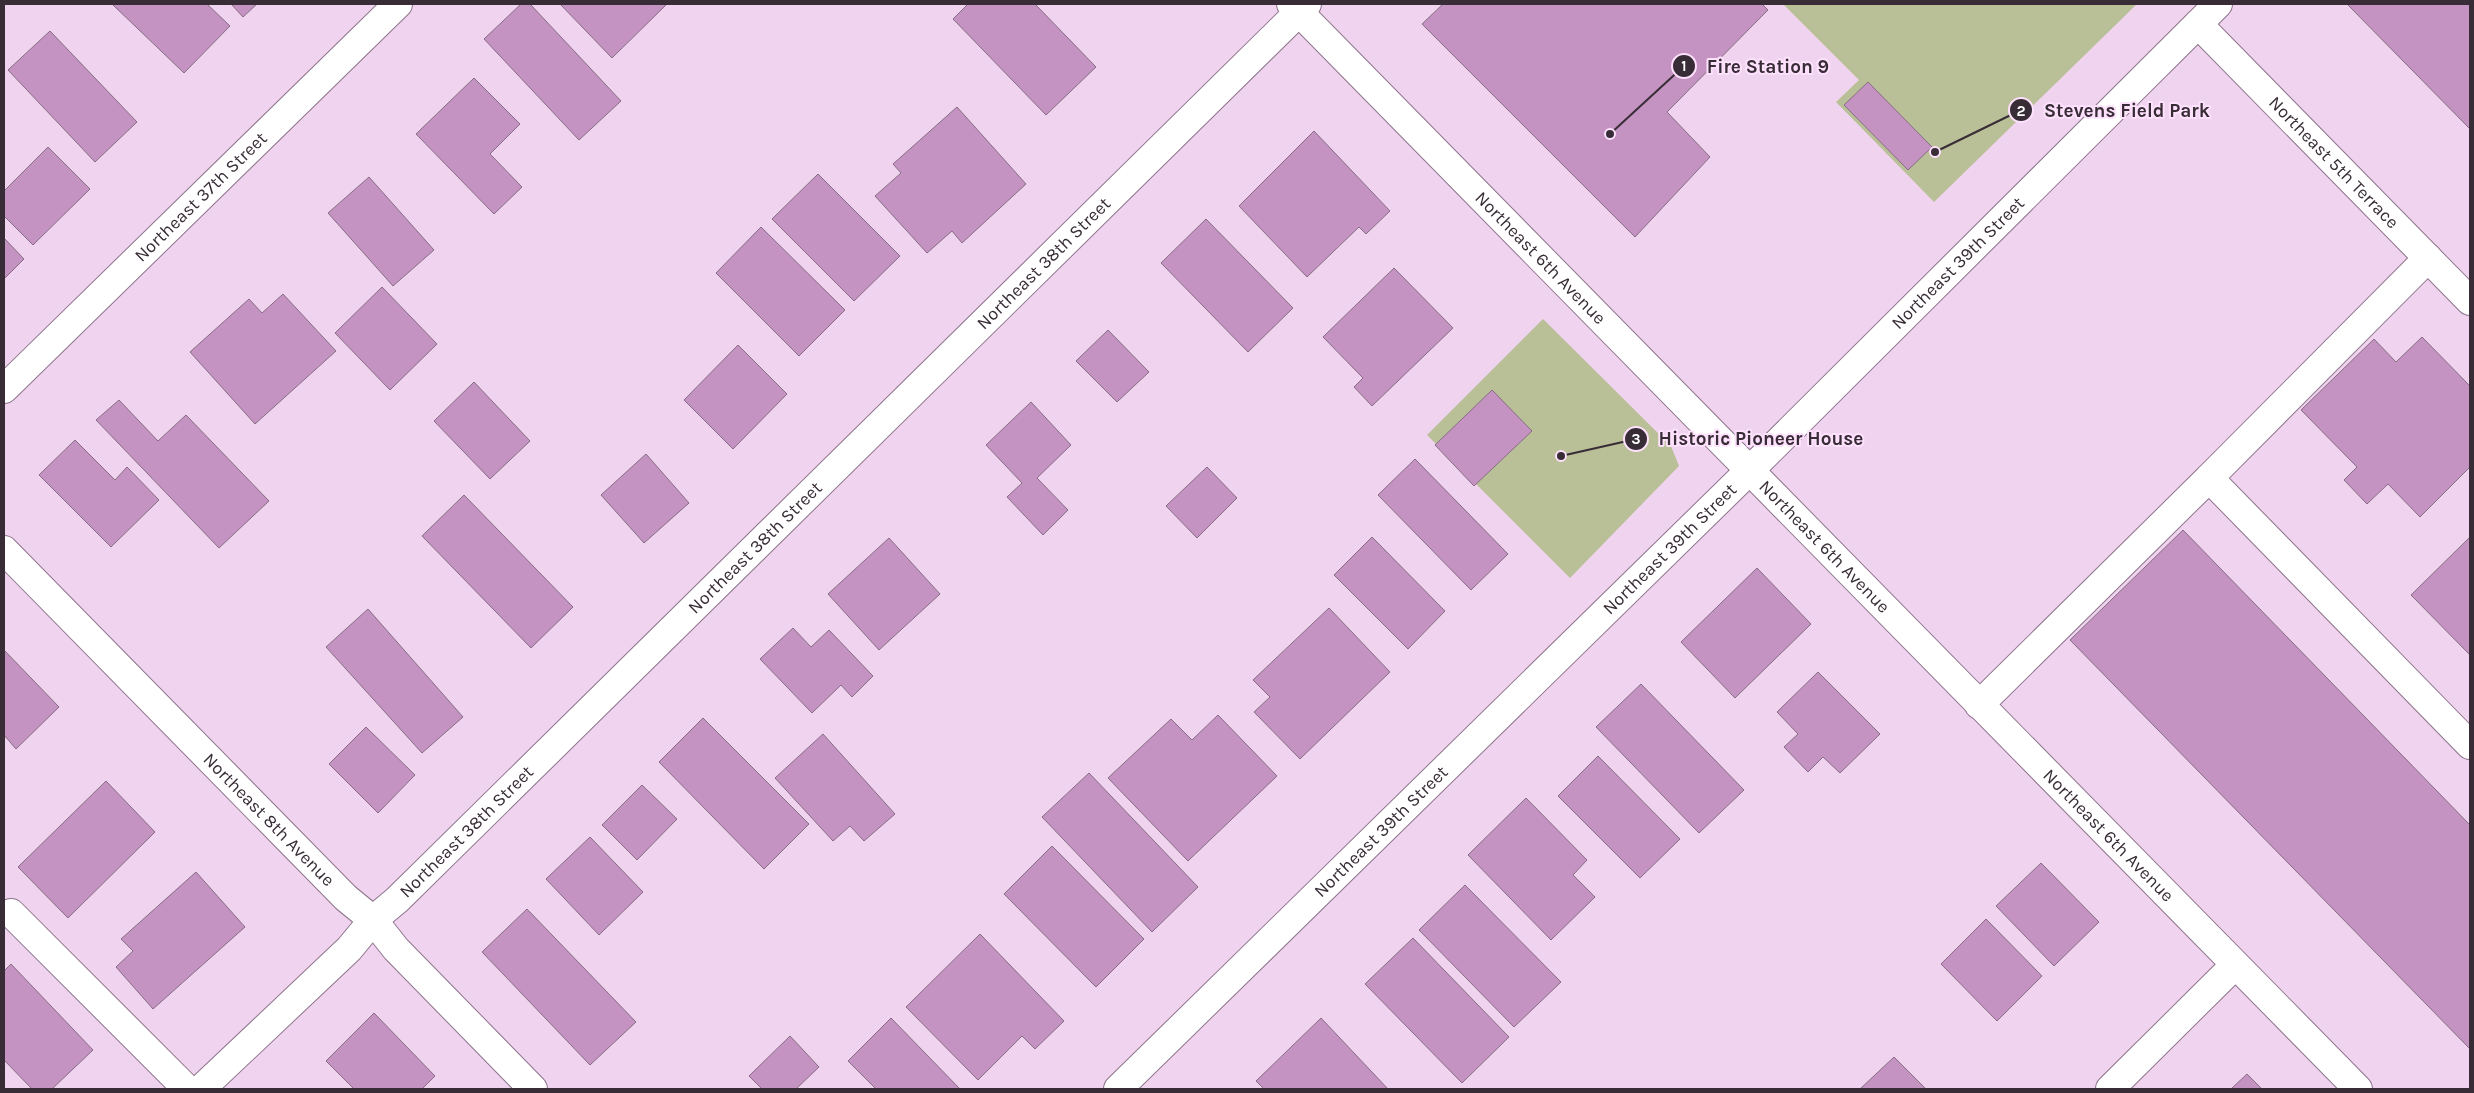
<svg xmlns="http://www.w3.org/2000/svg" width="2474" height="1093" font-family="Karla,sans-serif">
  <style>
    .green { fill: #b9bf97 }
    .building { fill: #c493c2; stroke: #866d84 }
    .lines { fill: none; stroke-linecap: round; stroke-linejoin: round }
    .minor-casing { stroke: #8d748c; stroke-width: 30 }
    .minor { stroke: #fff; stroke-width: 28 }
    .labels { text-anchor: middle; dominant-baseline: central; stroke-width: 4; stroke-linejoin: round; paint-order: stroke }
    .street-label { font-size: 18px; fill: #382d37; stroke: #fee1fc }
    .leader { fill: none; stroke: #382d37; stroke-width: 2 }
    .callout-dot { fill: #382d37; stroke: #fee1fc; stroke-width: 2 }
    .mark-label { font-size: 15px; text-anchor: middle; font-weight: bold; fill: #fff }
    .callout-label { font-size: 19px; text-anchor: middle; font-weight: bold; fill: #382d37; stroke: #fee1fc; stroke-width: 4; stroke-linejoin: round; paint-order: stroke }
  </style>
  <rect width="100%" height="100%" fill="#f0d4ef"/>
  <!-- green -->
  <path class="green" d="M1783 4H2137L1934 202 1836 102 1859 80Z
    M1543 319 1671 446 1679 466 1570 578 1427 435Z"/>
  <!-- building -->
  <path class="building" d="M112 4H207L230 26 184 73Z
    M231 4H257L243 17Z
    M521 4H530L621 101 579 140 484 39Z
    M560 4H667L612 58Z
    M968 4H1035L1096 67 1046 115 953 19Z
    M1443 4H1762L1768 10 1667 112 1710 157 1635 237 1422 24Z
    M2347 4H2470V129Z
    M50 31 137 122 95 162 8 70Z
    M474 78 520 124 490 154 522 187 494 214 416 134Z
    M1868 82 1932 147 1908 170 1844 105Z
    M957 107 1026 184 962 243 952 231 927 253 875 196 901 173 893 164Z
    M1314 131 1390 211 1366 234 1359 227 1307 277 1239 206Z
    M48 147 90 189 33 245 4 216V191Z
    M818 174 900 256 854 301 772 219Z
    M369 177 434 250 393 286 328 213Z
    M1206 219 1293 308 1248 352 1161 263Z
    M761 227 845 310 799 356 716 273Z
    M4 238 24 259 4 279Z
    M1394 268 1453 328 1372 406 1354 387 1363 378 1323 337Z
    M382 287 437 344 390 390 335 333Z
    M283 294 336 351 255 424 190 352 249 299 262 313Z
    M1108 330 1149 372 1117 402 1076 361Z
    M2422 337 2470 386V467L2420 517 2388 484 2367 504 2344 480 2357 467 2301 410 2374 339 2396 362Z
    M738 345 787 394 733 449 684 400Z
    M474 382 530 441 490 479 434 421Z
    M1492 390 1532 431 1474 486 1435 445Z
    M119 400 158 441 186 415 269 501 219 548 96 420Z
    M1031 402 1071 445 1037 478 1068 510 1043 535 1007 497 1022 483 986 445Z
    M75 440 115 480 127 467 159 500 111 547 39 475Z
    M646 454 689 503 644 543 601 495Z
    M1415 459 1508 554 1471 590 1378 495Z
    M1207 467 1237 498 1197 538 1166 506Z
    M464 495 573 607 531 648 422 536Z
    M2183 530 2470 825V1049L2070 640Z
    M1372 537 1445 611 1408 649 1334 575Z
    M2470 537V655L2411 595Z
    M889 538 940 594 879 650 828 594Z
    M1757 568 1811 624 1735 698 1681 642Z
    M1329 608 1390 672 1300 759 1254 712 1270 697 1253 680Z
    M368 609 463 717 422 753 326 647Z
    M793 628 811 647 829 630 873 676 852 697 841 685 812 713 760 659Z
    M4 650 59 707 16 749 4 735Z
    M1818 672 1880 734 1840 773 1823 757 1808 772 1784 747 1798 734 1777 712Z
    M1641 684 1744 790 1699 833 1596 727Z
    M1218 715 1277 776 1188 861 1108 778 1171 719 1192 740Z
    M703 718 809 824 764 869 659 762Z
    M366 727 415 775 378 813 329 764Z
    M823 734 895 814 864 841 850 826 833 841 775 778Z
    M1598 756 1680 839 1640 878 1558 796Z
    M1089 773 1198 887 1152 932 1042 817Z
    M106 781 155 832 68 918 18 867Z
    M642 785 677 819 637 860 602 825Z
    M1526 798 1587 860 1573 875 1595 897 1551 940 1468 855Z
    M590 837 643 892 599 935 546 879Z
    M1052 846 1144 939 1096 987 1004 894Z
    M2041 863 2099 922 2054 966 1996 906Z
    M196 872 245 927 153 1009 116 967 133 951 121 939Z
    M1465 885 1561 982 1514 1027 1419 930Z
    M527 909 636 1022 590 1065 482 952Z
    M1986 919 2042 976 1997 1021 1941 964Z
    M980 934 1064 1021 1035 1049 1022 1036 978 1080 906 1007Z
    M1413 938 1509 1037 1462 1083 1365 984Z
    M11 964 93 1050 52 1089H32L4 1060V971Z
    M374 1013 435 1076 422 1089H354L326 1061Z
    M891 1018 960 1089H876L848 1061Z
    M1321 1018 1388 1089H1264L1256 1081Z
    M790 1036 819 1067 796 1089H762L749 1076Z
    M1894 1057 1926 1089H1860Z
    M2247 1074 2262 1089H2231Z"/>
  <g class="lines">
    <defs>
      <g id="minor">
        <path id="s1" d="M1291 4 2358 1089"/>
        <path id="s2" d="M2198 24 2470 301"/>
        <path id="s3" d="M4 389 398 4"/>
        <path d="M2209 478 2428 258"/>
        <path id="s4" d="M4 550 346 898 373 920 396 949 533 1089"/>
        <path d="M1979 705 2209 478 2470 745"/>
        <path d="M11 913 187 1089"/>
        <path id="s5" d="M201 1089 349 949 373 920 397 900 1307 4"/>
        <path id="s6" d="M1118 1089 1749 471 2218 4"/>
        <path d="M2110 1089 2235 965"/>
      </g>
    </defs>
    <!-- minor casing -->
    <use href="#minor" class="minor-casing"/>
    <!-- minor -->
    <use href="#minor" class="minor"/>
  </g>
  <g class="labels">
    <!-- street labels -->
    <g class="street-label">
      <text stroke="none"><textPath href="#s2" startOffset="194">Northeast 5th Terrace</textPath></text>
      <text stroke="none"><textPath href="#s3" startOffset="275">Northeast 37th Street</textPath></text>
      <text stroke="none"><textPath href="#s1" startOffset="356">Northeast 6th Avenue</textPath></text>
      <text stroke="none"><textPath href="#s6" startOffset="1178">Northeast 39th Street</textPath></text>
      <text stroke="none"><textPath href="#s5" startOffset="1180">Northeast 38th Street</textPath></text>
      <text stroke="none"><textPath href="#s1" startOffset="761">Northeast 6th Avenue</textPath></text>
      <text stroke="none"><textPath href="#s5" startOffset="775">Northeast 38th Street</textPath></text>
      <text stroke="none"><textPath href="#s6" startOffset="772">Northeast 39th Street</textPath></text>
      <text stroke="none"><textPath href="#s4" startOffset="378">Northeast 8th Avenue</textPath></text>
      <text stroke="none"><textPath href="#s5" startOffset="370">Northeast 38th Street</textPath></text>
      <text stroke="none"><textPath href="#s6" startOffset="368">Northeast 39th Street</textPath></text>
      <text stroke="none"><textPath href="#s1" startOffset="1166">Northeast 6th Avenue</textPath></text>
    </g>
  </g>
  <!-- callouts -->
  <path class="leader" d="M1610 134L1684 66M1935 152L2021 110M1561 456L1636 439"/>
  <g class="callout-dot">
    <circle cx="1610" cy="134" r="5"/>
    <circle cx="1935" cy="152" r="5"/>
    <circle cx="1561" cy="456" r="5"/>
    <circle cx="1684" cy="66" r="12"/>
    <circle cx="2021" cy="110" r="12"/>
    <circle cx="1636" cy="439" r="12"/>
  </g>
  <g class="mark-label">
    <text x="1684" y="71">1</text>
    <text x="2021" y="116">2</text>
    <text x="1636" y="444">3</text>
  </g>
  <g class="callout-label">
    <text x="1768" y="73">Fire Station 9</text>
    <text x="2127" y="117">Stevens Field Park</text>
    <text x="1761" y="445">Historic Pioneer House</text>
  </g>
  <!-- border -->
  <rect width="2474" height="1093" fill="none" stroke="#382d37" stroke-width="10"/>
</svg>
